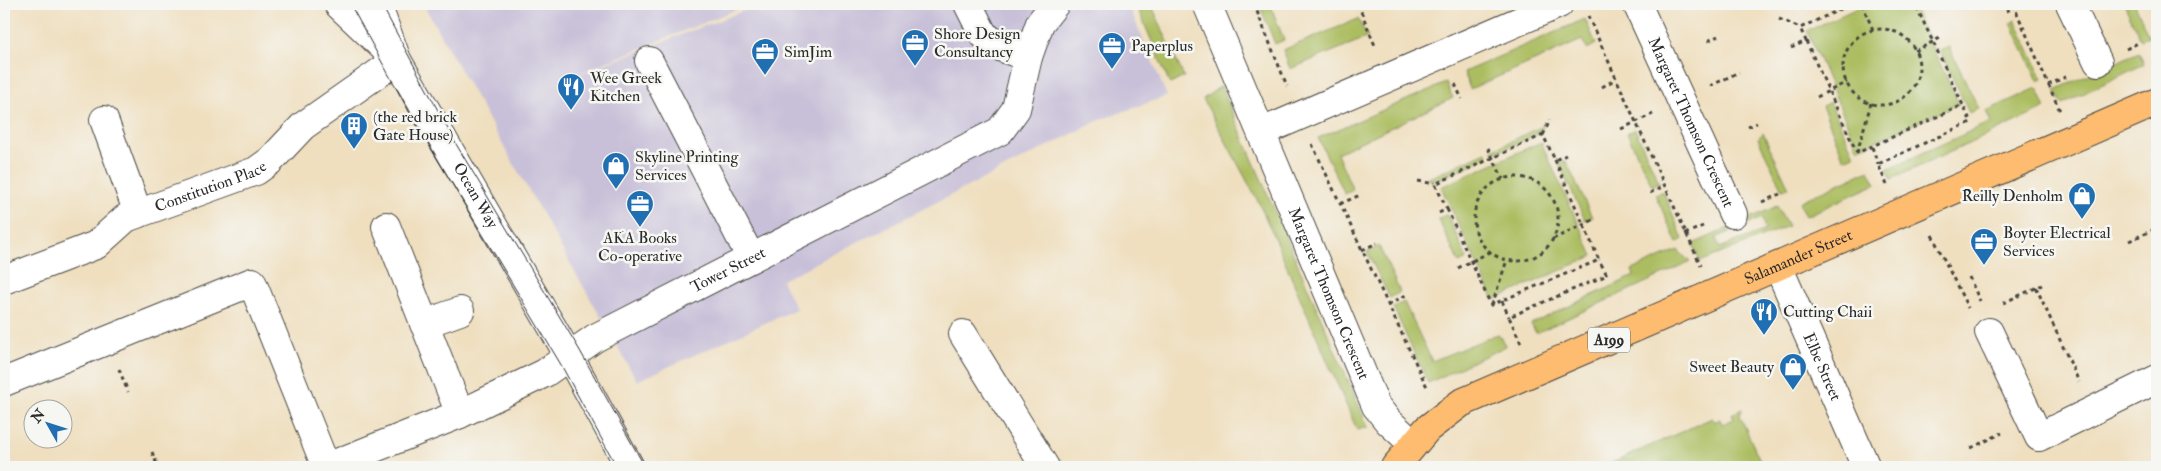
<svg xmlns="http://www.w3.org/2000/svg" width="2161" height="471" font-family="'IM FELL Double Pica',serif">
  <style>
    .industrial { fill: #c8c0d8 }
    .green { fill: #abbd60; stroke: #6b7446; fill-rule: evenodd }
    .lines { fill: none; stroke-linecap: round; stroke-linejoin: round }
    .minor-casing { stroke: #484641; stroke-width: 30 }
    .major-casing { stroke: #484641; stroke-width: 30 }
    .path { stroke: #484641; stroke-width: 3; stroke-dasharray: 4 4; stroke-linecap: butt }
    .minor { stroke: #fff; stroke-width: 28 }
    .major { stroke: #fdbc70; stroke-width: 28 }
    .tram { stroke: #2b2b2b; stroke-width: 1 }
    .labels { text-anchor: middle; dominant-baseline: central; stroke-width: 5; stroke-linejoin: round; paint-order: stroke }
    .shield { fill: #f6f6f2; stroke: #686867; stroke-width: 1 }
    .shield-label { font-size: 15px; font-weight: bold; fill: #2b2b2b }
    .poi-label { font-size: 16px; fill: #2b2b2b; stroke: #f6f6f2; text-anchor: start }
    .street-label { font-size: 16px; fill: #2b2b2b; stroke: #f6f6f2 }
  </style>
  <rect width="100%" height="100%" fill="#f6f6f2"/>
  <filter id="ink" filterUnits="userSpaceOnUse"><feTurbulence type="fractalNoise" baseFrequency=".02" numOctaves="2"/><feDisplacementMap in="SourceGraphic" scale="10" xChannelSelector="R" yChannelSelector="G"/><feConvolveMatrix kernelMatrix="1 2 1 2 8 2 1 2 1" color-interpolation-filters="sRGB"/></filter>
  <filter id="wash" filterUnits="userSpaceOnUse"><feTurbulence type="fractalNoise" baseFrequency=".0096" numOctaves="4" result="noise"/><feDisplacementMap in="SourceGraphic" scale="20" xChannelSelector="R" yChannelSelector="G"/><feGaussianBlur stdDeviation="1.12" result="paint"/><feColorMatrix in="noise" values="0 0 0 0 0 0 0 0 0 0 0 0 0 0 0 0 0 1.4 0 .05"/><feComposite in="paint" operator="in"/></filter>
  <g filter="url(#wash)">
    <rect width="100%" height="100%" fill="#efdfbf"/>
    <!-- industrial -->
    <path class="industrial" d="M423 4H750L535 91 761 4H1128L1167 96 1102 119 782 280 796 309 637 381Z"/>
    <!-- green -->
    <path class="green" d="M1136 4H1151L1184 77 1170 84Z
      M1259 4H1270L1284 40 1275 44Z
      M1866 4H1912L1959 104 1858 149 1807 31Z
      M2124 4H2135L2149 37 2141 40Z
      M1358 19 1368 37 1290 69 1283 50Z
      M1585 19 1596 44 1587 49 1582 40 1470 89 1464 72Z
      M2015 20 2043 79 2038 81 2011 23Z
      M1949 47 1979 109 1969 113 1940 51Z
      M2139 52 2144 64 2062 104 2055 90Z
      M1446 83 1453 98 1337 153 1353 190 1345 194 1318 138Z
      M1221 86 1368 427 1357 430 1261 207 1203 99Z
      M2037 88 2046 108 1892 179 1887 169 1991 122 1986 111Z
      M1830 102 1854 155 1844 159 1822 106Z
      M1543 126 1541 133 1495 153 1492 150Z
      M1635 129 1659 182 1652 186 1627 133Z
      M1763 133 1789 188 1782 190 1758 138Z
      M1541 142 1593 256 1494 300 1441 187Z
      M1486 152 1488 157 1435 181 1427 179Z
      M1566 161 1592 217 1585 220 1559 164Z
      M1869 170 1876 184 1806 216 1799 202Z
      M1663 191 1683 239 1677 243 1655 194Z
      M1777 206 1788 226 1700 262 1693 244ZM1762 218 1765 230 1720 248 1716 238Z
      M1447 214 1467 259 1459 263 1438 219Z
      M1379 246 1400 292 1390 298 1367 252Z
      M1678 250 1690 262 1536 333 1531 324 1634 276 1632 270Z
      M1404 302 1432 361 1498 334 1506 346 1428 383 1393 307Z
      M1742 409 1740 416 1763 467H1603L1712 418 1714 422 1720 419 1722 424 1734 419 1732 414Z"/>
  </g>
  <g filter="url(#ink)">
    <g class="lines">
      <defs>
        <g id="minor">
          <path id="s1" d="M377 4 397 60 569 356 630 467"/>
          <path d="M968 4 983 34 1000 47 1028 57"/>
          <path id="s2" d="M1207 4 1376 406 1388 421 1413 444"/>
          <path id="s3" d="M1637 4 1733 214"/>
          <path d="M2070 4 2098 62"/>
          <path d="M649 61 751 258"/>
          <path d="M104 120 138 213"/>
          <path d="M1262 132 1559 4"/>
          <path d="M386 226 460 414"/>
          <path id="s4" d="M1778 266 1866 467"/>
          <path id="s5" d="M4 280 96 245 126 218 256 171 270 161 303 126 397 60 338 4"/>
          <path d="M424 324 460 311"/>
          <path d="M1989 332 2039 437 2157 379"/>
          <path d="M963 334 1045 467"/>
          <path d="M4 382 252 282 326 467"/>
          <path id="s6" d="M327 467 460 414 545 373 595 338 1000 131 1016 109 1028 57 1040 23 1055 4"/>
        </g>
        <g id="major">
          <path id="s7" d="M1395 467 1427 429 1461 403 2157 102"/>
        </g>
      </defs>
      <!-- minor casing -->
      <use href="#minor" class="minor-casing"/>
      <!-- major casing -->
      <use href="#major" class="major-casing"/>
      <!-- path -->
      <path class="path" d="M1254 4 1287 86
        M1358 4 1376 48
        M1862 4 1873 30
        M2013 4 2060 111
        M2006 11 2014 8
        M1588 16 1701 266
        M1779 19 1800 28
        M1843 67a38 38 0 1 1 76 0a38 38 0 1 1-76 0Z
        M1708 41 1718 36
        M1806 41 1857 153 1963 105
        M1791 48 1806 41 1800 28 1852 4
        M2126 49 2138 43
        M1915 51 1942 37
        M1455 84 1462 99
        M2048 85 2068 76
        M1710 86 1739 72
        M1602 87 1616 79
        M1817 97 1847 82
        M1748 127 1757 123
        M1621 129 1653 114
        M1543 135 1550 120
        M1312 144 1428 389
        M1872 147 1878 164
        M1488 148 1503 179
        M1857 153 1871 103
        M1474 219a42 42 0 1 1 84 0a42 42 0 1 1-84 0Z
        M1418 181 1435 184
        M1887 185 1878 164 1971 122 1915 4
        M1650 193 1664 186
        M1762 202 1780 194
        M1340 204 1360 195
        M1447 209 1491 305 1599 260 1555 160
        M1439 213 1447 209 1435 184 1543 135 1555 160 1566 155
        M1685 234 1703 226
        M1932 235 1968 308
        M1553 239 1595 219
        M2129 241 2157 228
        M1362 250 1377 243
        M1458 268 1490 252
        M1969 277 1980 301
        M2036 287 2079 382
        M1502 301 1509 317
        M2003 303 2042 285
        M1388 305 1406 295
        M1492 305 1507 260
        M1521 343 1509 317 1607 275 1599 260
        M119 369 128 392
        M1971 448 2002 433
        M152 452 158 467"/>
      <!-- minor -->
      <use href="#minor" class="minor"/>
      <!-- major -->
      <use href="#major" class="major"/>
      <!-- tram -->
      <path class="tram" d="M350 4 412 117 560 363 617 467
        M381 4 456 144 579 349 645 467"/>
    </g>
  </g>
  <!-- icons -->
  <defs>
    <symbol id="office-pin" viewBox="-11 -11 22 30"><path d="M0 17L-7.5 6A9.5 9.5 0 1 1 7.5 6Z" fill="#1f6fb2" stroke="#f6f6f2"/><path d="M-6-3h4V-5.5h4V-3h4V5H-6ZM-1-4.5V-3h2v-1.5ZM-6 0V1H6V0Z" fill="#fff"/></symbol>
    <symbol id="restaurant-pin" viewBox="-11 -11 22 30"><path d="M0 17L-7.5 6A9.5 9.5 0 1 1 7.5 6Z" fill="#1f6fb2" stroke="#f6f6f2"/><path d="M-5-6h1v4h1v-4h1v4h1v-4h1v5L-1.5 .5V6h-2V.5L-5-1ZM5-6V6H3V1.5H1.5Q1.5-4 5-6Z" fill="#fff"/></symbol>
    <symbol id="building-pin" viewBox="-11 -11 22 30"><path d="M0 17L-7.5 6A9.5 9.5 0 1 1 7.5 6Z" fill="#1f6fb2" stroke="#f6f6f2"/><path d="M-4-6H4V6H1V3H-1V6H-4ZM-2.5-4.3h1.7v1.8h-1.7ZM.8-4.3h1.7v1.8H.8ZM-2.5-1h1.7V.8h-1.7ZM.8-1h1.7V.8H.8Z" fill="#fff"/></symbol>
    <symbol id="shop-pin" viewBox="-11 -11 22 30"><path d="M0 17L-7.5 6A9.5 9.5 0 1 1 7.5 6Z" fill="#1f6fb2" stroke="#f6f6f2"/><path d="M-5-2.5h2.3a2.7 3.5 0 0 1 5.4 0H5L5.5 6h-11ZM-1.5-2.5h3a1.5 2.3 0 0 0-3 0Z" fill="#fff"/></symbol>
  </defs>
  <g fill-rule="evenodd">
    <use href="#office-pin" x="899" y="27" width="32" height="43"/>
    <use href="#office-pin" x="1096" y="30" width="32" height="43"/>
    <use href="#office-pin" x="749" y="36" width="32" height="43"/>
    <use href="#restaurant-pin" x="555" y="71" width="32" height="43"/>
    <use href="#building-pin" x="338" y="110" width="32" height="43"/>
    <use href="#shop-pin" x="600" y="150" width="32" height="43"/>
    <use href="#shop-pin" x="2066" y="180" width="32" height="43"/>
    <use href="#office-pin" x="624" y="188" width="32" height="43"/>
    <use href="#office-pin" x="1968" y="226" width="32" height="43"/>
    <use href="#restaurant-pin" x="1748" y="296" width="32" height="43"/>
    <use href="#shop-pin" x="1777" y="351" width="32" height="43"/>
  </g>
  <g class="labels">
    <!-- shield labels -->
    <rect class="shield" x="1588" y="327.5" width="42" height="25" rx="4"/>
    <g class="shield-label">
      <text x="1609" y="340">A199</text>
    </g>
    <!-- poi labels -->
    <g class="poi-label">
      <text x="934" y="34">Shore Design<tspan x="934" dy="18">Consultancy</tspan></text>
      <text x="1131" y="46">Paperplus</text>
      <text x="784" y="52">SimJim</text>
      <text x="590" y="78">Wee Greek<tspan x="590" dy="18">Kitchen</tspan></text>
      <text x="373" y="117">(the red brick<tspan x="373" dy="18">Gate House)</tspan></text>
      <text x="635" y="157">Skyline Printing<tspan x="635" dy="18">Services</tspan></text>
      <text x="2063" y="196" text-anchor="end">Reilly Denholm</text>
      <text x="2003" y="233">Boyter Electrical<tspan x="2003" dy="18">Services</tspan></text>
      <text x="640" y="238" text-anchor="middle">AKA Books<tspan x="640" dy="18">Co-operative</tspan></text>
      <text x="1783" y="312">Cutting Chaii</text>
      <text x="1774" y="367" text-anchor="end">Sweet Beauty</text>
    </g>
    <!-- street labels -->
    <g class="street-label">
      <text stroke="none"><textPath href="#s3" startOffset="130">Margaret Thomson Crescent</textPath></text>
      <text stroke="none"><textPath href="#s5" startOffset="229">Constitution Place</textPath></text>
      <text stroke="none"><textPath href="#s1" startOffset="216">Ocean Way</textPath></text>
      <text stroke="none"><textPath href="#s7" startOffset="460">Salamander Street</textPath></text>
      <text stroke="none"><textPath href="#s6" startOffset="448">Tower Street</textPath></text>
      <text stroke="none"><textPath href="#s2" startOffset="314">Margaret Thomson Crescent</textPath></text>
      <text stroke="none"><textPath href="#s4" startOffset="110">Elbe Street</textPath></text>
    </g>
  </g>
  <!-- margin -->
  <rect width="2161" height="471" fill="none" stroke="#f6f6f2" stroke-width="20"/>
  <!-- north arrow -->
  <g transform="translate(48 424) rotate(309)"><circle r="24" fill="#f6f6f2" stroke="#a5a5a2"/>
  <path d="M0-4L9 19L0 12L-9 19Z" fill="#1f6fb2"/>
  <text y="-8" font-size="14" font-weight="bold" text-anchor="middle" fill="#2b2b2b">N</text>
  </g>
</svg>
